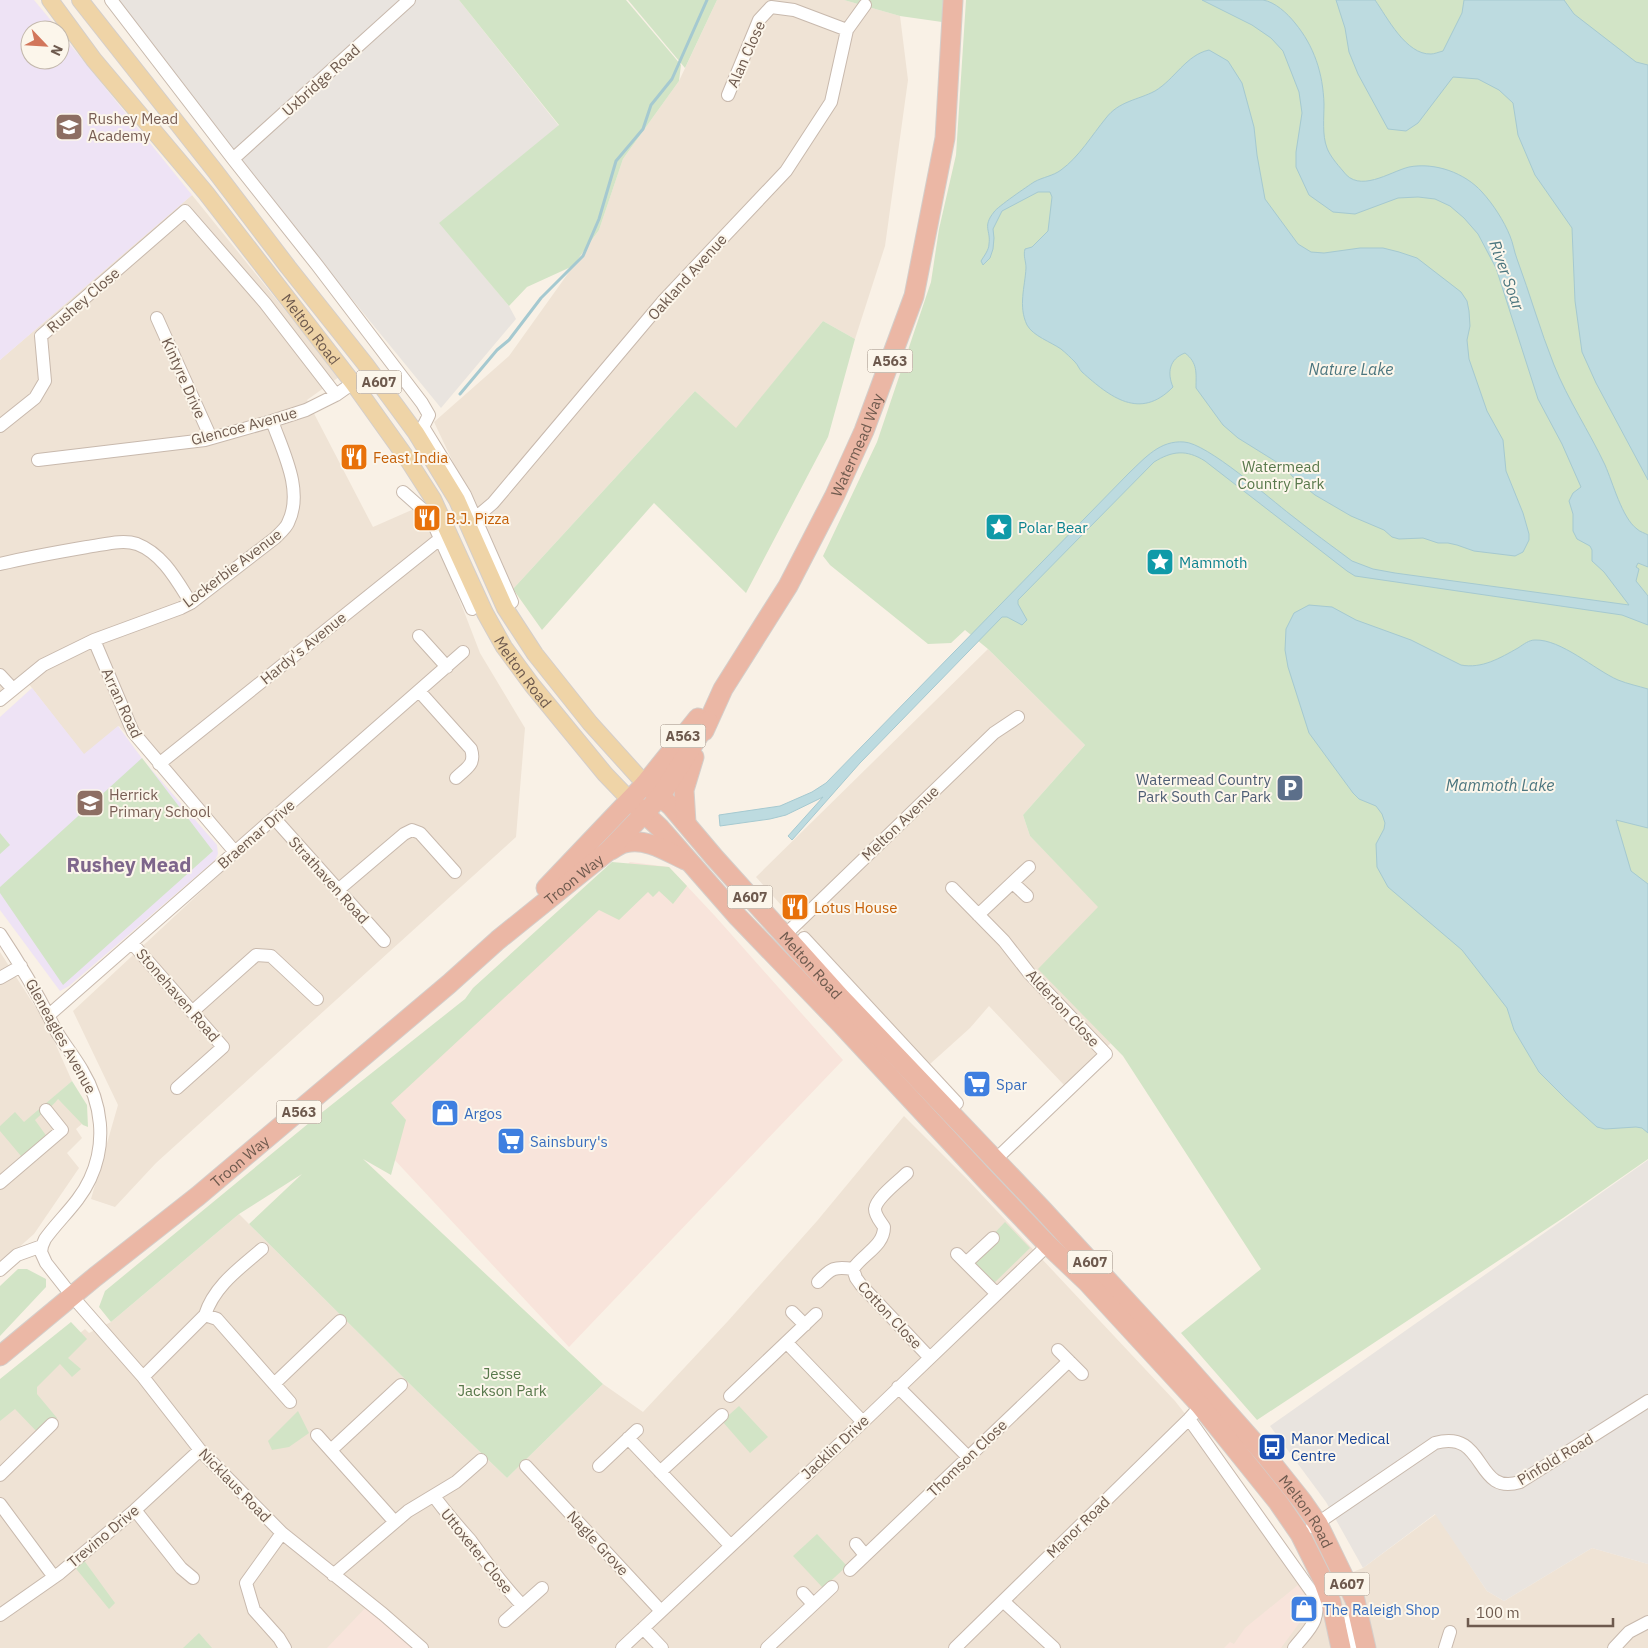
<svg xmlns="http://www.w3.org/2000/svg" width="1648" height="1648" font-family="'IBM Plex Sans',sans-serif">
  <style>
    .residential { fill: #efe3d5 }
    .commercial { fill: #f8e4db }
    .industrial { fill: #e9e4df }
    .education { fill: #eee3f5 }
    .green { fill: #d2e4c6 }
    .water { fill: #bddbe0; stroke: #a5c9d0 }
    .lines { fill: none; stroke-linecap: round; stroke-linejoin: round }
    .stream { stroke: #a5c9d0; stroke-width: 3 }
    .minor-casing { stroke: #c8b9ad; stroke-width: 14 }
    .major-casing { stroke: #d4ceca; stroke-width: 18 }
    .highway-casing { stroke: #d4ceca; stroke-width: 21 }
    .minor { stroke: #fff; stroke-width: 12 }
    .major { stroke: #efd4a7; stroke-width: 16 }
    .highway { stroke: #ebb7a5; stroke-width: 19 }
    .labels { text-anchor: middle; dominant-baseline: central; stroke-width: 4; stroke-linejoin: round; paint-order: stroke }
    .shield { fill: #fcf6eb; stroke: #99897d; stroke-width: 1 }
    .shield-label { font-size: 14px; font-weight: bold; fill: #6e5a4e }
    .street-label { font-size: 15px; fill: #6e5a4e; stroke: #fcf6eb }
    .education-label { font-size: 15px; fill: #785e54; stroke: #fcf6eb; text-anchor: start }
    .food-label { font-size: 15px; fill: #c56008; stroke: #fcf6eb; text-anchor: start }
    .park-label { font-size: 15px; fill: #58784b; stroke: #fcf6eb }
    .culture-label { font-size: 15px; fill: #0d838f; stroke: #fcf6eb; text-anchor: start }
    .service-label { font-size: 15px; fill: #4e5e75; stroke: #fcf6eb; text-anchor: end }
    .shop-label { font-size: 15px; fill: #366cbe; stroke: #fcf6eb; text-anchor: start }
    .transit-label { font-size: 15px; fill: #164399; stroke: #fcf6eb; text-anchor: start }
    .water-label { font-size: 16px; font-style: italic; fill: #4c767f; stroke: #fcf6eb }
    .district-label { font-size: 20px; font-weight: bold; fill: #7e668b; stroke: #fcf6eb }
  </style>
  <rect width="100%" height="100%" fill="#f9f1e6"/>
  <!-- residential -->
  <path class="residential" d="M717 0H844L900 16 908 80 885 246 855 339 823 321 736 429 695 391 513 589 434 422 509 356 599 230 623 159 679 81Z
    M192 195 339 377 307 400 373 527 423 505 480 653 525 728 516 837 156 1163 115 1207 91 1199 118 1105 73 1011 236 859 119 726 84 755 21 674 0 693V360Z
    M988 649 1085 745 1023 815 1030 836 1099 907 1039 969 1111 1043 1064 1085 989 1006 970 1028 930 1064 879 1014 756 877Z
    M0 952 47 1025 72 1081 55 1096 83 1123 76 1129 82 1138 67 1153 79 1168 34 1234 0 1264Z
    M904 1116 966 1178 1175 1401 1273 1525 1313 1588 1363 1568 1436 1514 1487 1591 1504 1601 1592 1548 1648 1564V1648H0V1398L85 1329 89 1333 111 1322 239 1214 418 1392 507 1478 603 1384 643 1412 728 1321 817 1221Z"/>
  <!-- commercial -->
  <path class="commercial" d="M630 862 669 867 715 916 843 1060 569 1347 364 1127Z
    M1298 1585 1308 1600 1303 1618 1281 1648H1224L1230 1642 1234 1644 1245 1628Z
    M370 1603 422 1648H327Z"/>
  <!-- industrial -->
  <path class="industrial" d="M116 0H459L559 126 440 223 509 306 516 319 441 408 320 260Z
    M1648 1160V1564L1592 1548 1504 1601 1487 1591 1435 1514 1363 1568 1326 1502 1270 1426Z"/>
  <!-- education -->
  <path class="education" d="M0 0H34L59 30H30V60H60V32L192 195 0 360Z
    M32 688 84 754 118 726 144 761 217 845 218 854 215 860 69 986 60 991 0 910V717Z"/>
  <!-- green -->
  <path class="green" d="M459 0H626L681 65 679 81 623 159 599 230 573 266 527 287 509 306 439 223 559 125Z
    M628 0H717L685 68Z
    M844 0H943L942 22 900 16Z
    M966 0H1648V1159L1563 1218 1257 1420 1181 1333 1261 1269 1123 1056 1038 969 1098 907 1030 836 1023 815 1085 745 988 649 965 630 951 643 928 644 830 565 823 556 877 442 931 282 939 229 956 155Z
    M823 321 855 339 828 437 746 593 654 503 542 630 513 589 695 391 736 428Z
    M142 758 213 851 63 985 0 893V887Z
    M0 833 10 845 0 854Z
    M612 862 669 867 687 886 673 904 659 891 653 897 648 892 619 920 599 910 391 1103 406 1120 391 1175 363 1159 603 1384 507 1478 418 1392 249 1224 302 1174 239 1214 111 1322 99 1307 105 1291 320 1114 465 999 473 988Z
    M72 1081 87 1105 88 1127 83 1125 58 1099C51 1108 43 1112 35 1120L50 1141 26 1162 0 1131V1126L15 1112 24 1122Z
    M1005 1222 1030 1248 990 1287 966 1263Z
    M18 1269H27L46 1279V1287L0 1336V1286Z
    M71 1322 87 1339 68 1358 81 1369 72 1377 60 1364 37 1387V1394L57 1418 40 1435 15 1409 0 1421V1379Z
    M739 1406 768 1437 750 1453 722 1421Z
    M298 1411 309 1433 289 1447 272 1450 268 1441Z
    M817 1534 847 1566 823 1588 793 1556Z
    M83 1559 115 1603 109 1609 73 1565Z
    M199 1633 212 1648H183Z"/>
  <!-- water -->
  <path class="water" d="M1202 0C1220 0 1245 0 1263 0 1275 2 1287 13 1295 23 1314 46 1323 73 1324 104 1324 118 1322 135 1327 148 1330 156 1337 164 1343 171 1359 194 1389 172 1409 167 1435 162 1465 173 1482 192 1493 204 1504 221 1510 236 1513 243 1514 251 1517 259 1530 294 1540 330 1554 365 1568 400 1589 431 1605 465 1613 483 1622 518 1637 529 1640 532 1645 533 1648 535V567L1638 563 1636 567 1639 569 1636 581 1648 596V625L1622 615 1355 576 1347 571 1205 461C1186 449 1172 451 1154 462L1018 600V604L1027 620 1022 625 1007 617H1002L860 763 792 840 788 836 823 797 786 815 770 819 720 826 719 815 780 806 812 792 826 783 1129 473C1145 458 1160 440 1184 442 1207 443 1270 499 1291 515 1311 531 1332 546 1352 561L1373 569 1395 573 1629 605 1604 572 1592 561V550L1590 546 1577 539 1573 531V514L1569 501 1573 493 1581 487 1562 444 1538 399 1496 268 1478 234 1464 218 1450 206 1435 199 1418 197 1398 198 1355 214 1333 212 1309 195 1296 167V152L1302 113 1299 92 1283 51 1271 38 1252 25Z
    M1336 0H1375C1387 17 1406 55 1431 54 1434 54 1439 52 1443 51L1462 13 1464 0H1564L1574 14 1636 62 1648 65V480L1596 383 1582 352 1575 301 1572 228 1535 175 1518 135 1513 103 1499 90 1478 79 1453 77 1418 123 1406 131 1388 129 1358 74 1349 52 1345 28Z
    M1209 50 1228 61 1242 83 1254 127 1257 155 1265 199 1298 244 1311 252 1324 253 1360 248H1383L1399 252 1417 258 1461 292 1467 301 1469 311 1470 326 1467 340 1469 359 1487 411 1503 440 1506 471 1523 513 1529 534V540L1523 552 1515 556 1474 551 1457 545 1448 543H1438L1423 538 1399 539 1392 537 1384 530 1351 516 1315 495 1294 478 1283 466 1238 438 1223 425 1196 388C1196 373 1198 363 1185 353 1169 359 1167 373 1173 387 1140 421 1110 397 1082 372 1079 369 1078 365 1075 362 1071 358 1066 353 1061 349 1051 342 1033 336 1027 325 1018 306 1025 287 1026 268 1026 261 1023 256 1025 249L1032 247 1048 231 1052 197 1050 192H1038L1002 211 993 229 994 238 993 249 990 258 983 265 981 261C984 256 989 250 989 244 991 230 982 227 994 212 997 207 1028 186 1034 182 1043 177 1053 176 1061 170 1079 157 1092 135 1106 118 1119 101 1138 100 1155 91 1175 79 1186 55 1209 50Z
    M1309 605 1332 607 1356 620 1411 640 1461 665C1482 669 1500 658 1518 648 1524 644 1529 640 1535 640 1561 639 1595 670 1618 680 1628 684 1638 686 1648 689V828L1616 820 1631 871 1648 884V1133L1642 1128 1636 1127 1605 1129 1597 1127 1566 1099 1539 1072 1514 1030 1507 1008 1462 950 1388 887 1377 867 1376 844 1384 829 1385 823 1382 814 1376 806 1359 799 1353 793 1309 733 1288 667 1285 650 1286 629 1294 613Z"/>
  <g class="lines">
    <!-- stream -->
    <path class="stream" d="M460 394 497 350 509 340 541 298 583 256 599 219 616 161 643 129 651 105 672 79 707 0"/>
    <defs>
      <path id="minor" d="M111 0 233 159 317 265 422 403 429 415 423 427 416 433
        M728 95 759 20 771 7 794 10 847 30
        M233 159 409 0
        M157 318 211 438
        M0 426 35 398 45 381 41 336 185 211 265 303 336 395
        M423 427 465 495 512 602
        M38 460 205 440 272 421 306 410 336 395 353 383
        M403 492 430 516 472 609
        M467 525 493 503 664 300 786 171 831 102 847 30 865 5
        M0 564C29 557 58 552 87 547 103 545 122 539 137 544 163 554 177 581 191 603
        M419 636 447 667
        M94 640 133 732 235 852
        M0 675 13 689
        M419 691 471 749C476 765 466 768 456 778
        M0 700 43 665 94 640 181 608 191 603 275 538C280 533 286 528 288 523 304 491 283 452 272 421
        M159 764 436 542 449 534
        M274 818 384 941
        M1013 883 1027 896
        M952 888 1004 941 1029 973 1106 1054 995 1160
        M338 890 404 834 412 830 420 833 455 872
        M978 915 1029 867
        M0 934C20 964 39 996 55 1029 63 1043 74 1056 82 1070 102 1103 107 1143 90 1179 79 1203 60 1218 45 1239L42 1246 41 1252 46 1263 72 1296 143 1377 200 1450 282 1533 383 1614 422 1648
        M785 935 994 733 1018 717
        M804 938 957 1103 948 1111
        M132 943 223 1047 177 1088
        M0 978 21 966
        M192 1012 256 955 271 956 317 999
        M49 1015 463 652
        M0 1183 62 1130 46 1110
        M957 1254 997 1294
        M966 1263 993 1238
        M853 1269 856 1278 861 1285 930 1358
        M0 1270 17 1255 42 1246
        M818 1282C831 1268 835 1266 853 1269 863 1254 884 1246 884 1227 881 1222 875 1216 875 1209 876 1198 899 1181 907 1173
        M792 1312 805 1325
        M205 1315C214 1286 240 1268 262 1249
        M787 1343 863 1422
        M1058 1350 1082 1374
        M143 1377 205 1315 217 1319 290 1402
        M274 1384 340 1321
        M898 1387 968 1457
        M730 1396 816 1314
        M1189 1419 1314 1595C1322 1621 1309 1629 1294 1648
        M317 1435 394 1521
        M628 1438 730 1545
        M331 1450 401 1385
        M526 1466 661 1611
        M599 1466 637 1430
        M660 1472 722 1415
        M0 1475 52 1424
        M434 1496C445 1512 458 1526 471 1541 487 1563 503 1586 522 1605
        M0 1504 54 1577
        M135 1510 181 1568 193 1578
        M1312 1527 1435 1443C1487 1428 1474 1497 1520 1482L1648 1401
        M282 1533 246 1583 254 1610 279 1638 285 1648
        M856 1544 865 1555
        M850 1570 1069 1361
        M333 1575 408 1511 456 1482 481 1460
        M803 1593 813 1604
        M1003 1601 1054 1648
        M0 1615 60 1573 135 1510 200 1450
        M1350 1615 1355 1648
        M505 1621 542 1588
        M643 1628 662 1648
        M622 1648 863 1422 1048 1245
        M767 1648 832 1587
        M955 1648 1189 1419 1205 1401
        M1445 1648 1450 1632
        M1614 1648 1629 1632 1648 1622"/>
      <g id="major">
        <path id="s1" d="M50 0 94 60 206 193 353 383 408 460 433 499 485 613 504 647 532 685 605 774 630 800"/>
        <path d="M80 0 215 171 288 267 366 365 416 433 457 500 505 608 535 654 590 723 645 784"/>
      </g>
      <g id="highway">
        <path id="s2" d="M704 731 723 689 788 586 835 495 864 431 914 296 945 138 953 0"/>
        <path id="s3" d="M645 784 671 806 714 857 841 998 1041 1208 1182 1361 1267 1457 1302 1501 1318 1524 1355 1600 1366 1648"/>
        <path d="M630 800 660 828 738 917 840 1023 986 1180 1048 1245 1087 1282 1200 1405 1278 1502 1300 1534 1323 1580 1331 1602 1341 1648"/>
        <path d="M686 823 684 790 694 757"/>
        <path d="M611 850C615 848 620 844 625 843 645 837 668 852 685 860"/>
        <path d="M546 888 645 784 698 718"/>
        <path id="s4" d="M0 1356 95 1277 198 1196 449 984 498 940 607 852 660 797 708 721"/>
      </g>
    </defs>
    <!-- minor casing -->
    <use href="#minor" class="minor-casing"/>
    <!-- major casing -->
    <use href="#major" class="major-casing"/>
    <!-- highway casing -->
    <use href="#highway" class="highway-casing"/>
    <!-- minor -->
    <use href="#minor" class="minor"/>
    <!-- major -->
    <use href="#major" class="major"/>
    <!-- highway -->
    <use href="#highway" class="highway"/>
  </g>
  <!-- icons -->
  <defs>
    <symbol id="school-square" viewBox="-11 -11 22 22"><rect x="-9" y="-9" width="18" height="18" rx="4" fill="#8d6e63" stroke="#fcf6eb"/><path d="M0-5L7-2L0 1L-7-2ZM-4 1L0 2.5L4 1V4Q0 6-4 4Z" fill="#fff"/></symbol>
    <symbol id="restaurant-square" viewBox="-11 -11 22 22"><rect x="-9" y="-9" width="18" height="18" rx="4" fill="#e8710a" stroke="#fcf6eb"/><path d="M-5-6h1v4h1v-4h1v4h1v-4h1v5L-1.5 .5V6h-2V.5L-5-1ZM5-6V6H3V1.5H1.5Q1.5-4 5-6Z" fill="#fff"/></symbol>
    <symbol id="sight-square" viewBox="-11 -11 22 22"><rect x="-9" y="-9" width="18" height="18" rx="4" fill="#0f9aa8" stroke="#fcf6eb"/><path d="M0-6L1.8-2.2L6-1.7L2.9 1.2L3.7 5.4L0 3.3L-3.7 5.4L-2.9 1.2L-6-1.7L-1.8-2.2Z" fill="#fff"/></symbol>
    <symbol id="parking-square" viewBox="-11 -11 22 22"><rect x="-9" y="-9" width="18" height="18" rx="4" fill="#5c6f8a" stroke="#fcf6eb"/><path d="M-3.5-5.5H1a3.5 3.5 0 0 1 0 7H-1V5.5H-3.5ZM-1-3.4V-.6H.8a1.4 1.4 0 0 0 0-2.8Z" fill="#fff"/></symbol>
    <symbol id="supermarket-square" viewBox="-11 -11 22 22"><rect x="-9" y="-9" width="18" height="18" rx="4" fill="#3f7fe0" stroke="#fcf6eb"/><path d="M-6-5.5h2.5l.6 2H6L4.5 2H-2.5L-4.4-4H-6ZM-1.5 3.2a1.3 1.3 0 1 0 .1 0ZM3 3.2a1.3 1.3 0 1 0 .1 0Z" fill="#fff"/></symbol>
    <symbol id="shop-square" viewBox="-11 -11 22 22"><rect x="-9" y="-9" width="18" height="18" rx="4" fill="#3f7fe0" stroke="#fcf6eb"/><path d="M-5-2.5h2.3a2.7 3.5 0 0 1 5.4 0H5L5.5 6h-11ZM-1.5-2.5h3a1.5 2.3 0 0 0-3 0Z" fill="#fff"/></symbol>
    <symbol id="bus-square" viewBox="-11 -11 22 22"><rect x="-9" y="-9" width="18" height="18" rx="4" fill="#1a4fb4" stroke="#fcf6eb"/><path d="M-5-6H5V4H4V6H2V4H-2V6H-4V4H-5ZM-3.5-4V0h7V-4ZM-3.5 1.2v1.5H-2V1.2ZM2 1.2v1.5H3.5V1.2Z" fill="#fff"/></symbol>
  </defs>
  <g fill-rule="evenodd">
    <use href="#school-square" x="53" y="111" width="32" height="32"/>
    <use href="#restaurant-square" x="338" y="441" width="32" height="32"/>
    <use href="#restaurant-square" x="411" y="502" width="32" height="32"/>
    <use href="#sight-square" x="983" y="511" width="32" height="32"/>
    <use href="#sight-square" x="1144" y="546" width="32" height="32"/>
    <use href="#parking-square" x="1274" y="772" width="32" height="32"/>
    <use href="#school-square" x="74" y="787" width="32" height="32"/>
    <use href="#restaurant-square" x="779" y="891" width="32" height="32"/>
    <use href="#supermarket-square" x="961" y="1068" width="32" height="32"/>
    <use href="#shop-square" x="429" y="1097" width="32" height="32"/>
    <use href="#supermarket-square" x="495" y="1125" width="32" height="32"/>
    <use href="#bus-square" x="1256" y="1431" width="32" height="32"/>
    <use href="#shop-square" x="1288" y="1593" width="32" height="32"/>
  </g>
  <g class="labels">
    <!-- shield labels -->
    <g class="shield">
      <rect x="867.5" y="349.5" width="45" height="23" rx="4"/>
      <rect x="356.5" y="370.5" width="45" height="23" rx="4"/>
      <rect x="660.5" y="724.5" width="45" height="23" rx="4"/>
      <rect x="727.5" y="885.5" width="45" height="23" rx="4"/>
      <rect x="276.5" y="1100.5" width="45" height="23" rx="4"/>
      <rect x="1067.5" y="1250.5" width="45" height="23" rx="4"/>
      <rect x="1324.5" y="1572.5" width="45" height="23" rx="4"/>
    </g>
    <g class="shield-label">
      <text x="890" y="361">A563</text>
      <text x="379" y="382">A607</text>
      <text x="683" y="736">A563</text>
      <text x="750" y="897">A607</text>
      <text x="299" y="1112">A563</text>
      <text x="1090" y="1262">A607</text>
      <text x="1347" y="1584">A607</text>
    </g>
    <!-- street labels -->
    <g class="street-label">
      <text transform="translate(746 54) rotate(-66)">Alan Close</text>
      <text transform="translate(321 80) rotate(-42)">Uxbridge Road</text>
      <text transform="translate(687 277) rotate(-48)">Oakland Avenue</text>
      <text transform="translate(83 300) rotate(-41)">Rushey Close</text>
      <text stroke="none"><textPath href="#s1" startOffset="420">Melton Road</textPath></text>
      <text transform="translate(184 378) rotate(66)">Kintyre Drive</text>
      <text transform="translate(244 426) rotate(-15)">Glencoe Avenue</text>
      <text stroke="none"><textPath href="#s2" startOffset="325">Watermead Way</textPath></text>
      <text transform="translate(232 568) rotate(-37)">Lockerbie Avenue</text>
      <text transform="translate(303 648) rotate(-39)">Hardy's Avenue</text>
      <text stroke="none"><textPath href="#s1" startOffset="825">Melton Road</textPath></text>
      <text transform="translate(122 703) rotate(65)">Arran Road</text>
      <text transform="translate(900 823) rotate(-44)">Melton Avenue</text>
      <text transform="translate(256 834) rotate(-41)">Braemar Drive</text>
      <text stroke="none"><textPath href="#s4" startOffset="746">Troon Way</textPath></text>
      <text transform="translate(329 880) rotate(48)">Strathaven Road</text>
      <text stroke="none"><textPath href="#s3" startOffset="246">Melton Road</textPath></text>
      <text transform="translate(178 995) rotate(49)">Stonehaven Road</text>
      <text transform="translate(1063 1008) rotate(47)">Alderton Close</text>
      <text transform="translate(61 1036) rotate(61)">Gleneagles Avenue</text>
      <text stroke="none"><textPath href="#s4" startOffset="309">Troon Way</textPath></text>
      <text transform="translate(890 1315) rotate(47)">Cotton Close</text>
      <text transform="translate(835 1447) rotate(-43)">Jacklin Drive</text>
      <text transform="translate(967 1458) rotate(-44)">Thomson Close</text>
      <text transform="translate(1555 1459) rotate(-31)">Pinfold Road</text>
      <text transform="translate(235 1485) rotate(46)">Nicklaus Road</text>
      <text stroke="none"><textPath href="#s3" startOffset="984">Melton Road</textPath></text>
      <text transform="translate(1078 1527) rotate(-44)">Manor Road</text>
      <text transform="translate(103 1536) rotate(-40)">Trevino Drive</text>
      <text transform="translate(598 1543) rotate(47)">Nagle Grove</text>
      <text transform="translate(477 1551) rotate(51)">Uttoxeter Close</text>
    </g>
    <!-- education labels -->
    <g class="education-label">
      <text x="88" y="118">Rushey Mead<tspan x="88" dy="17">Academy</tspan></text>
      <text x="109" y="794">Herrick<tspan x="109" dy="17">Primary School</tspan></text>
    </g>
    <!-- food labels -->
    <g class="food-label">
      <text x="373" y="457">Feast India</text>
      <text x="446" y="518">B.J. Pizza</text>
      <text x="814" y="907">Lotus House</text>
    </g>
    <!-- park labels -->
    <g class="park-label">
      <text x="1281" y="466">Watermead<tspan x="1281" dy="17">Country Park</tspan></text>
      <text x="502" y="1373">Jesse<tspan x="502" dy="17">Jackson Park</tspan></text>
    </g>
    <!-- culture labels -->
    <g class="culture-label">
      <text x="1018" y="527">Polar Bear</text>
      <text x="1179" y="562">Mammoth</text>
    </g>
    <!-- service labels -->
    <g class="service-label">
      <text x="1271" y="779">Watermead Country<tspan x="1271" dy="17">Park South Car Park</tspan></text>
    </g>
    <!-- shop labels -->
    <g class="shop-label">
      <text x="996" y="1084">Spar</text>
      <text x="464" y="1113">Argos</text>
      <text x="530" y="1141">Sainsbury's</text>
      <text x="1323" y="1609">The Raleigh Shop</text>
    </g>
    <!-- transit labels -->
    <g class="transit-label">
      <text x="1291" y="1438">Manor Medical<tspan x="1291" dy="17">Centre</tspan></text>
    </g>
    <!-- water labels -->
    <g class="water-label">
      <text transform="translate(1507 275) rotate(70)">River Soar</text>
      <text x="1351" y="369">Nature Lake</text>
      <text x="1500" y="785">Mammoth Lake</text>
    </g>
    <!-- district labels -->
    <g class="district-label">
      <text x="129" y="864">Rushey Mead</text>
    </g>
  </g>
  <!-- north arrow -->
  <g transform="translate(45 45) rotate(115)"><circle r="24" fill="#fcf6eb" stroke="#c3b8ac"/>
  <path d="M0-4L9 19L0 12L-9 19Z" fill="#d2765b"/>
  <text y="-8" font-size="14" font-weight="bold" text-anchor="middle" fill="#6e5a4e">N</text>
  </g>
  <!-- scale -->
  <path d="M1468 1618v8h145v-8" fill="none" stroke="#6e5a4e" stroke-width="2.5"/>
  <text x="1476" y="1618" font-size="15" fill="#6e5a4e" stroke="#fcf6eb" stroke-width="4" paint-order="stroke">100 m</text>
</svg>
